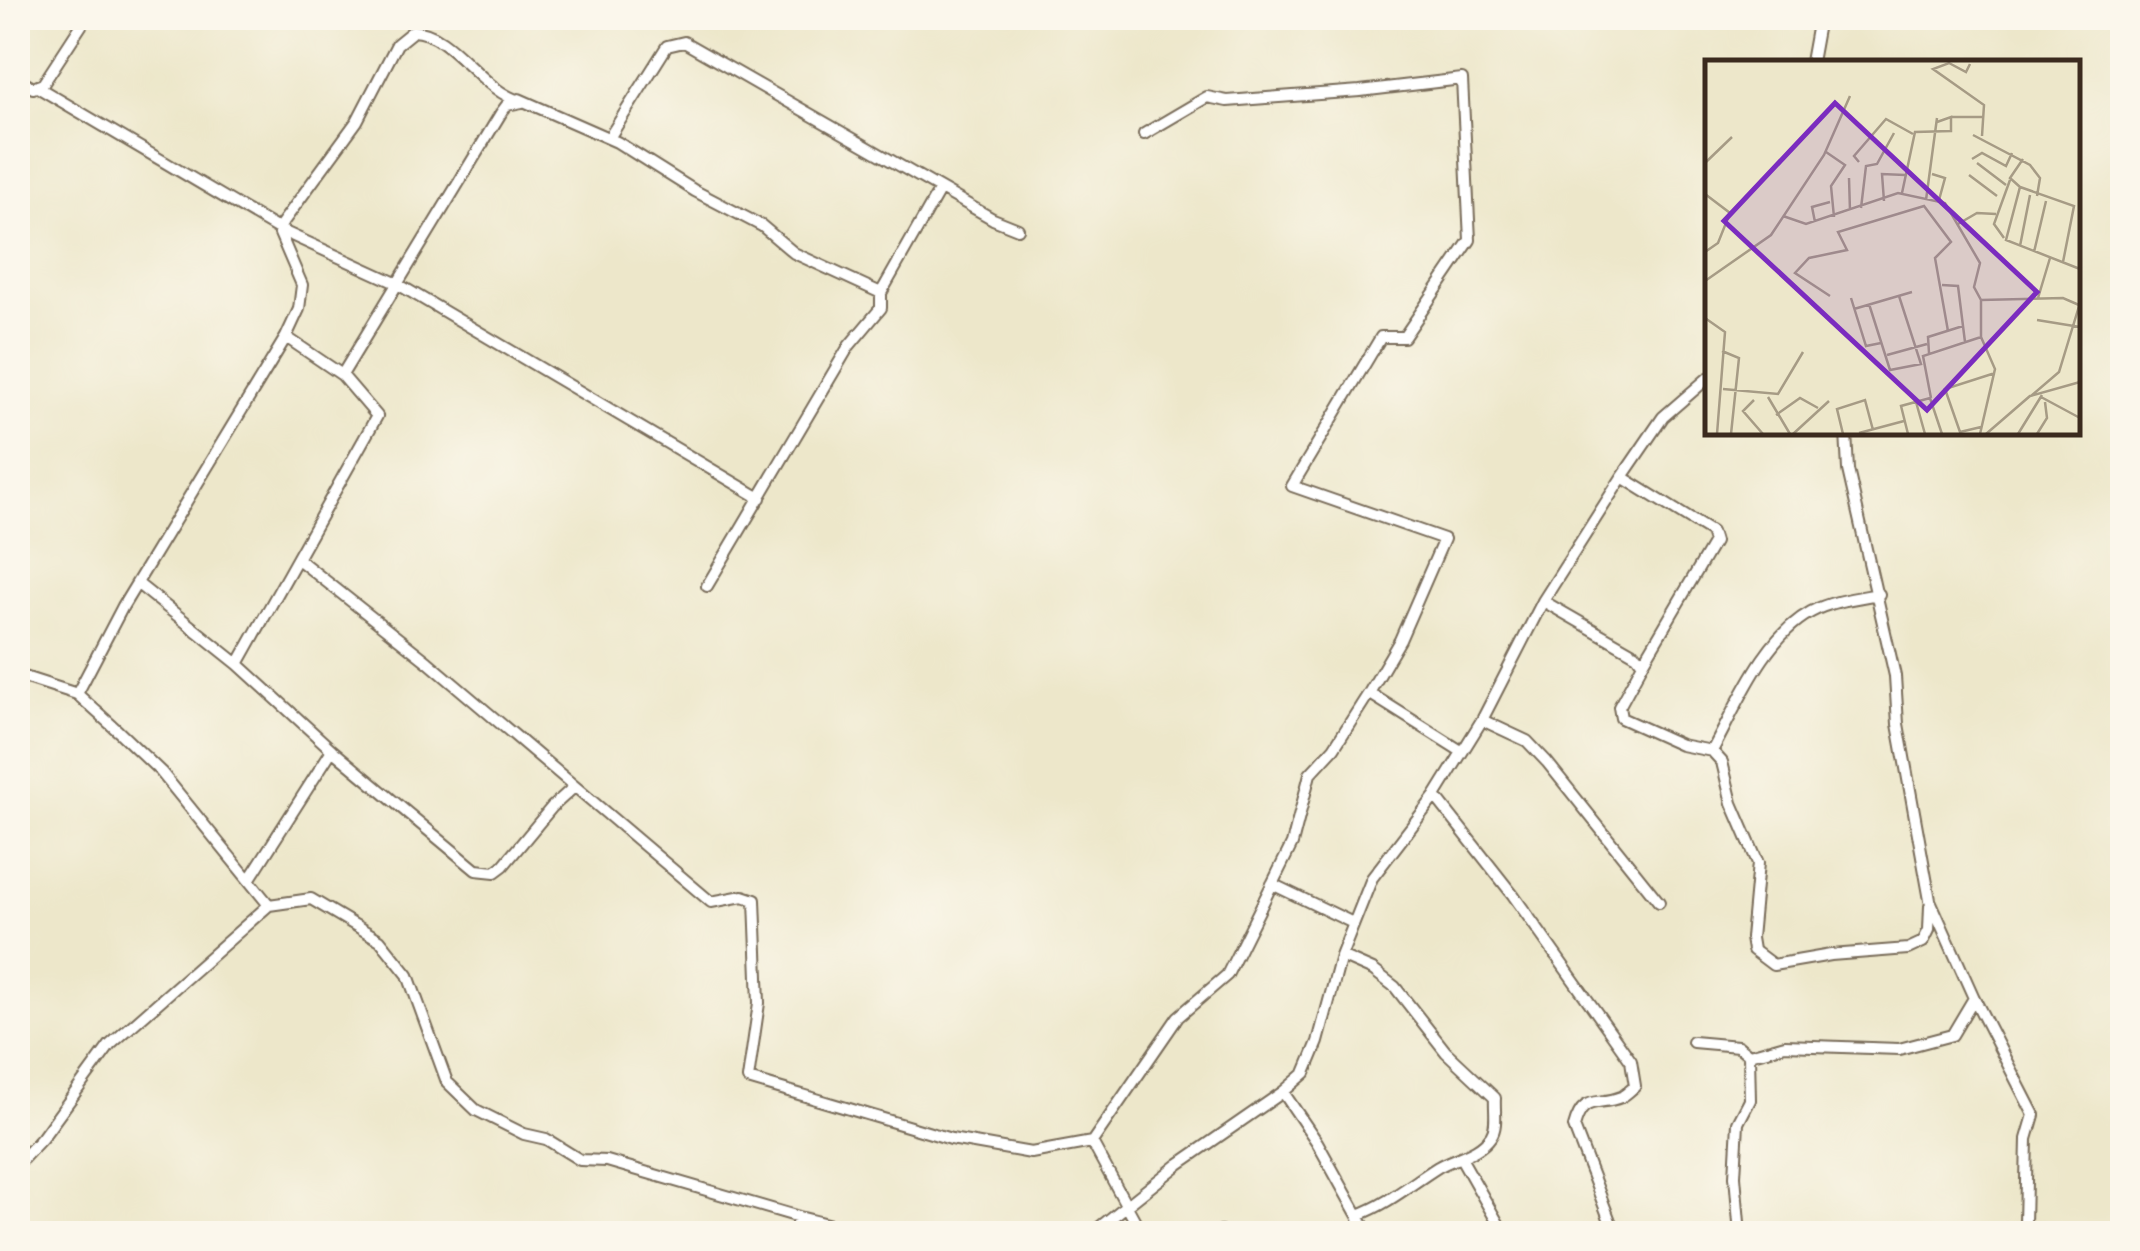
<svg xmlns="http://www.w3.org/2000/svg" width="2140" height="1251" font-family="'Gochi Hand',sans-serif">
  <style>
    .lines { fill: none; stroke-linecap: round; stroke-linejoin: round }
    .minor-casing { stroke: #796c5a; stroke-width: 14 }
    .minor { stroke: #fff; stroke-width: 10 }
    .inset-road { fill: none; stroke: #a69b85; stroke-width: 2.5 }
    .view { fill: #7b2cbf; fill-opacity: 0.15; stroke: #7b2cbf; stroke-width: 5 }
    .inset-edge { fill: none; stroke: #3b2a1e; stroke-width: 5 }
  </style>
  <rect width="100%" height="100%" fill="#fbf7ec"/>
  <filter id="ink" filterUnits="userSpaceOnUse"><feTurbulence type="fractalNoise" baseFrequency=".01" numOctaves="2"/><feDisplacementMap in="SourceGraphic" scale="20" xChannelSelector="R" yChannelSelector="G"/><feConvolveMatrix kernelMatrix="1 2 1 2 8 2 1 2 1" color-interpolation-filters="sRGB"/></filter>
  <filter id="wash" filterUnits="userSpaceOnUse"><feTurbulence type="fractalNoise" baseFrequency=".0048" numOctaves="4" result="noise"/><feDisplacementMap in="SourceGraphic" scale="40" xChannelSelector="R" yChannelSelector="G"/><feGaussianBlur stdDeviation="2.25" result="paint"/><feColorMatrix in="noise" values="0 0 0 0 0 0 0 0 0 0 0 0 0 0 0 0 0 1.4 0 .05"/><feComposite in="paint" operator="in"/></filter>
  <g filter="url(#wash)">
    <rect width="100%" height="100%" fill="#ede7ca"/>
  </g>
  <g filter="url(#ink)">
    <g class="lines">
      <defs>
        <path id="minor" d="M2106 18 2122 37
          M1811 62 1819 18
          M18 79 33 88 43 84 86 18
          M39 88 278 229 302 285 299 309 286 337 123 606 77 694
          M522 102C479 90 453 32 413 31L397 44 357 121 278 229 396 283 760 498
          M609 138 667 46 684 42 993 219 1018 229
          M342 375 501 113 507 105 522 102 519 99 617 142 695 191 762 226 794 253 881 293
          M1846 432 1848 470 1895 676 1898 724 1930 900 1974 998 2034 1115 2027 1139 2025 1223 2028 1234
          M1622 477 1711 532 1714 542 1643 663
          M298 559 428 662 711 902 743 896 755 900 759 1003 748 1079 951 1139 1031 1153 1092 1142 1178 1017 1227 975 1292 844 1310 774 1334 748 1369 693 1400 640 1444 539 1292 486 1381 337H1404L1470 240 1462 79 1360 91 1227 101 1207 97 1144 134
          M138 584 238 664 332 750 476 870 495 872 503 866 552 807 574 787
          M707 586 849 346 881 308V293L940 189
          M1543 601 1637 655 1643 663 1619 707 1621 718 1681 745 1712 751 1722 762 1732 803 1758 863 1751 938 1753 950 1773 965 1831 955 1908 949 1923 942 1929 930 1930 906
          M238 664 377 416 342 375 286 337
          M18 675 77 694 118 731 161 772 269 905
          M1369 693 1461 751
          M1482 720 1527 741 1547 762 1659 902
          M1712 751C1737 706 1764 637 1811 612 1831 601 1856 598 1879 594
          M1435 796 1513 895 1631 1061 1635 1086C1634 1087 1623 1097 1621 1097 1597 1107 1583 1093 1574 1127L1615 1234
          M249 880 332 750
          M1272 884 1353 923
          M1341 956 1373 970 1395 987 1446 1052 1495 1098C1494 1110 1498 1126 1491 1136 1479 1154 1455 1157 1438 1167 1411 1184 1388 1204 1358 1215
          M1693 1042 1738 1046 1749 1055 1750 1100 1738 1123 1735 1176 1740 1234
          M1749 1055 1785 1045 1899 1049 1952 1035 1974 998
          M1283 1092 1317 1142 1368 1234
          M1092 1142 1142 1234
          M1461 1158 1499 1225
          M18 1164 42 1138 110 1045 269 905 311 899 380 940 408 975 447 1082 476 1110 524 1134 546 1139 580 1160 607 1161 799 1217 867 1234
          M1221 1231 1223 1234
          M794 1234 799 1217
          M1091 1234 1179 1164 1283 1092 1305 1073 1318 1042 1341 956 1372 878 1435 796 1482 720 1543 601 1622 477 1663 417 1708 378"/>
      </defs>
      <!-- minor casing -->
      <use href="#minor" class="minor-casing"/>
      <!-- minor -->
      <use href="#minor" class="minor"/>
    </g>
  </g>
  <!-- overview -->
  <g transform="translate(1705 60)">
    <rect width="375" height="375" fill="#ede7ca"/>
    <path class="inset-road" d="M265 4 261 12 244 3 228 9 279 45 277 76M246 57H277M268 75 325 105 335 118 332 136M121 92 140 105 126 126 129 157M267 99 277 93 301 106 307 93M154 102 149 96 181 59 208 74M0 103 27 77M272 103 301 125M227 114 240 118 234 140M264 115 292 136M144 118 145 151M315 127 305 118 318 99M197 133 210 72 246 71V57L232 62M0 134 25 153 13 183 0 192M221 140 232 58M179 141 177 114 200 115M156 148 161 106 172 104 189 73M78 156 101 164 193 133 240 143 275 203 269 227 276 240V277L290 309 275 374M110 162 107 147 125 142M253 164 272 153 291 154M299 178 289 164 305 120M315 186 325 135M329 192 341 141M358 202 369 146 315 127 301 180 375 209M0 221 66 175 119 95 145 36M237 225 253 226 260 282M125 236 90 213 104 198 142 190 133 172 219 146 246 182 230 198 243 271M146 238 161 286 176 283M333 238 345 198M276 240 358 238 374 245M164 244 185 310 216 304 194 236M149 249 207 232M0 258 20 272 12 374M332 260 375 267M17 291 34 298 26 374M224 293 223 277 258 266M182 295 222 284M18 329 73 334 98 292M326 336 354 312 375 243M63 337 85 374M336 337 375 358M226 338 218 296 276 277M49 340 38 351 58 374M211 342 220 374M71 355 95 338 113 348M276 367 255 372 240 329 290 313M154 373 199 361M88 374 124 341M138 374 132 349 160 340 168 370M203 374 196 346 225 338 237 374M281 374 325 336 375 322M313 374 337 335M332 374 342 358 340 342"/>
    <path class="view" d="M130 43 332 232 222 350 19 161Z"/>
    <rect width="375" height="375" class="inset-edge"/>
  </g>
  <!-- margin -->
  <rect width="2140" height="1251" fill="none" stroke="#fbf7ec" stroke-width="60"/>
</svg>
